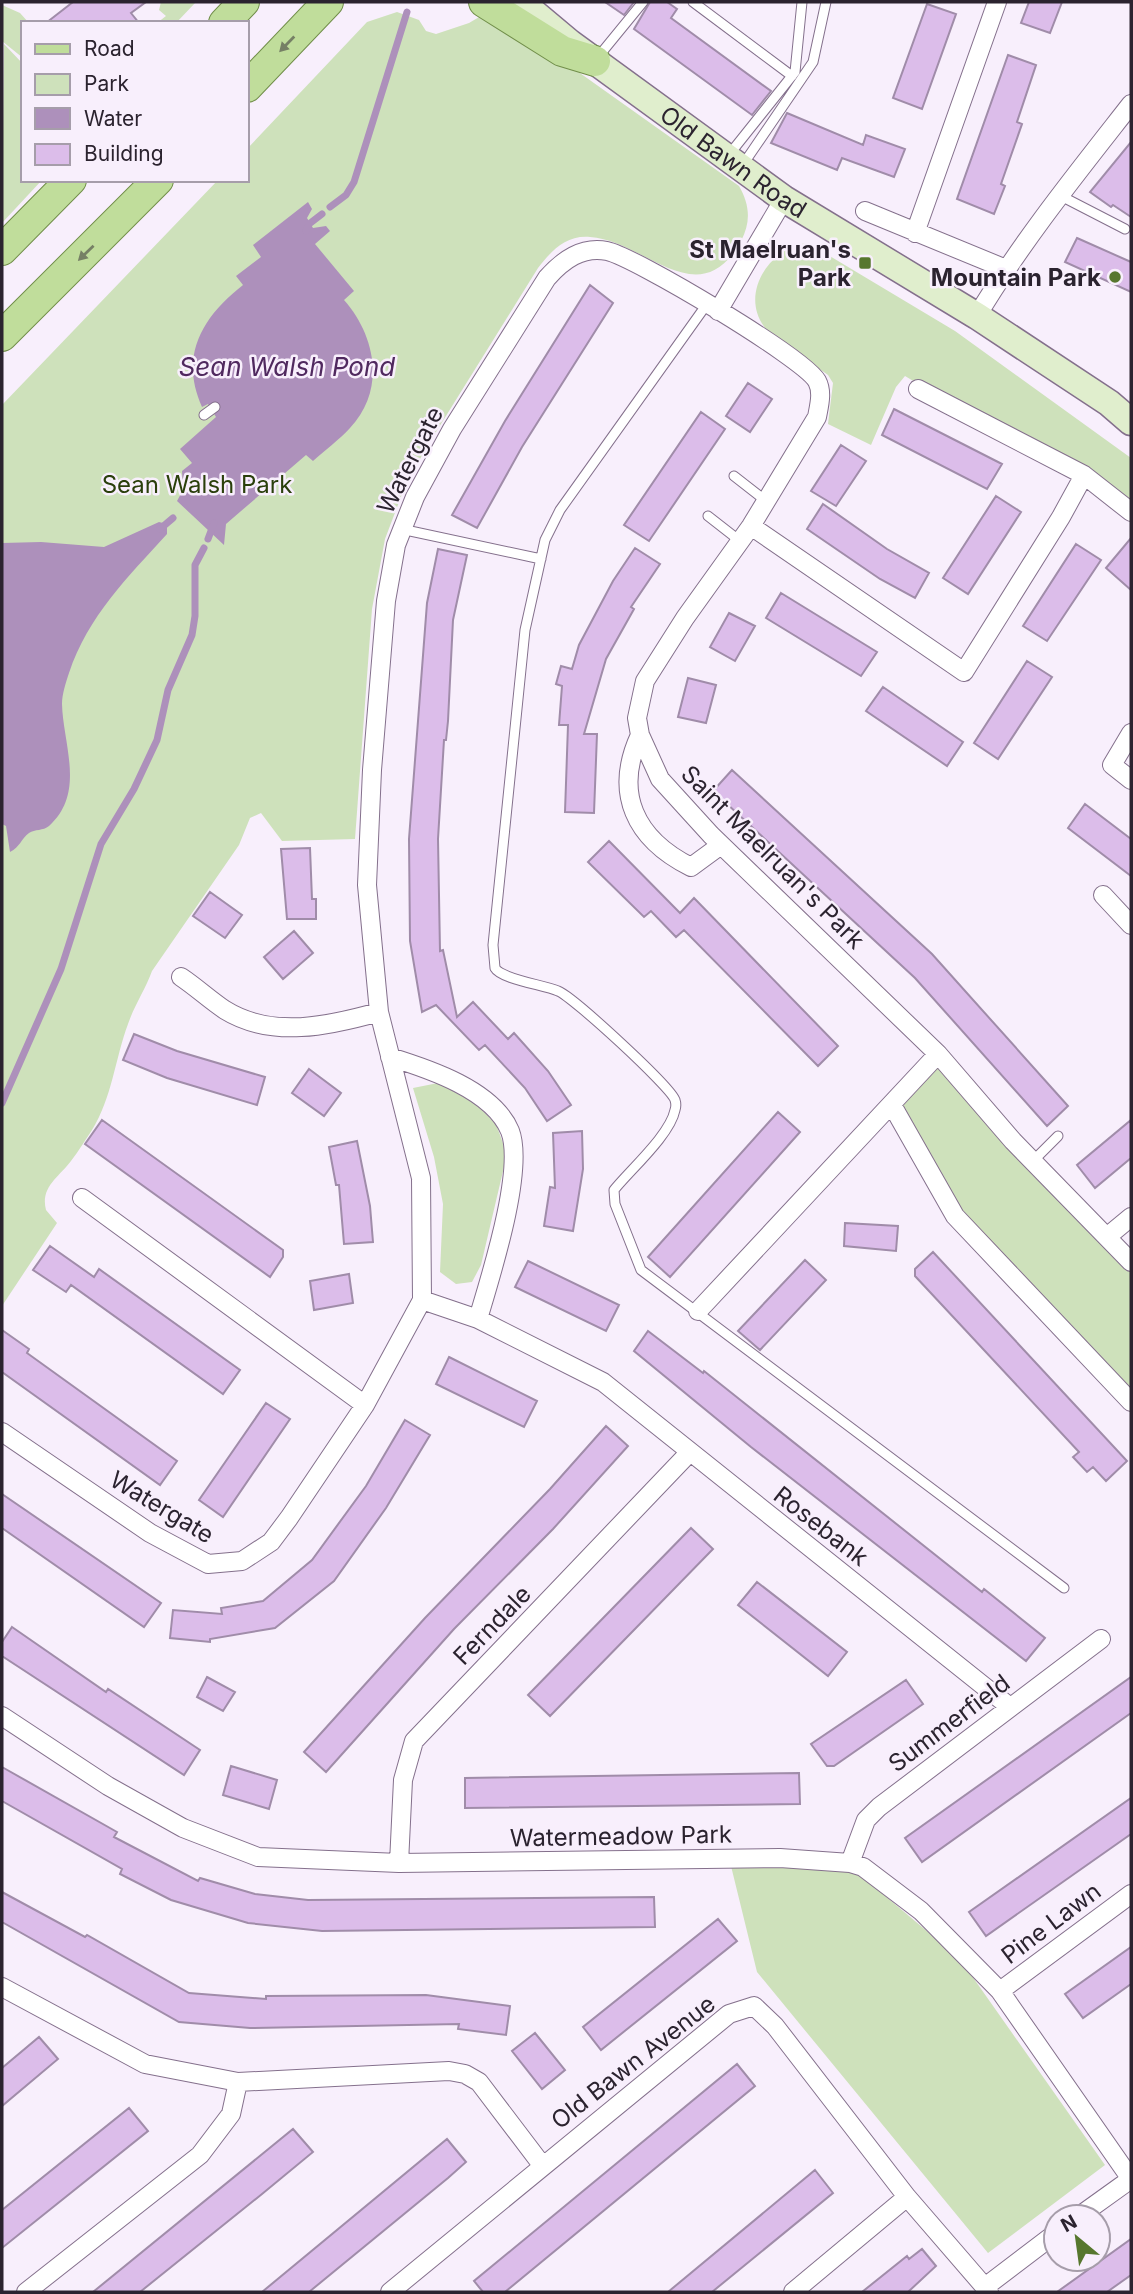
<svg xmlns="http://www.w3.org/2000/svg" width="1133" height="2294" font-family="Inter,sans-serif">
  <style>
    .green { fill: #cee1bb }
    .water { fill: #ad90bb }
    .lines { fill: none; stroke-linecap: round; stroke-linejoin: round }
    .stream { stroke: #ad90bb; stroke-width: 7 }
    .building { fill: #dcbdea; stroke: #a08ca9; stroke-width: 2 }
    .lane-casing { stroke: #84708c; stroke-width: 11 }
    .street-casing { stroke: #84708c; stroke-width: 20 }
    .secondary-casing { stroke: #84708c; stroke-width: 29 }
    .primary-casing { stroke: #718e4a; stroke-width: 32 }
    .lane { stroke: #fff; stroke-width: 9 }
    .street { stroke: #fff; stroke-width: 18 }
    .secondary { stroke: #e0eecd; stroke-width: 26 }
    .primary { stroke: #c0dd9b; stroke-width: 30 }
    .oneway { fill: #768065 }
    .poi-dot { fill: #57772e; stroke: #f8effc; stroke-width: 2.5 }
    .labels { text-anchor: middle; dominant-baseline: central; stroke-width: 5; stroke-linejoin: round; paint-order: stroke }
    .street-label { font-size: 24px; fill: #2b232f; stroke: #f8effc }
    .poi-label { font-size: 24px; font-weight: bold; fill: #2b232f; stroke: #f8effc; text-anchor: end }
    .park-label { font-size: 24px; fill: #2a3f0b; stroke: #f8effc }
    .water-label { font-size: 26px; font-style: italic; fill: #50295f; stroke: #f8effc }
  </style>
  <rect width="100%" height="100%" fill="#f8effc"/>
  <!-- green -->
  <path class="green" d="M161 2H196L176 23H157L166 16 159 10Z
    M2 5 20 13 29 23H23V58L2 41Z
    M491 10 739 186C750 205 751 222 741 241 699 317 644 240 590 237 566 235 552 250 538 268L426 448 404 489 385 539 372 609 355 839 282 841 261 813 250 818 239 845 152 971C145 990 135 1004 128 1024 115 1059 112 1098 92 1130 85 1140 79 1151 71 1161 59 1177 40 1187 46 1210L57 1223 2 1306V405L218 180H247V149L367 22 397 12 419 20 426 31 436 34 469 23Z
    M4 44 23 64V180H42L2 223Z
    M808 243 955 331 1131 458V512L905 376 896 387 871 445 828 424 833 383 828 375C809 361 781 347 766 329 738 295 769 247 808 243Z
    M938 1054 1131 1265V1402L955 1216 892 1105Z
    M438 1083 475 1103 496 1124 507 1154 481 1265 472 1282 456 1284 440 1272 443 1204 434 1157 413 1088Z
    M808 1860 858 1873 960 1959 1105 2165 988 2253 757 1972 731 1866Z"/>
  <!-- water -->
  <path class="water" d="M308 202 312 209 307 218 313 228 326 226 330 231 315 244 354 291 344 300C376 336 386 390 350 428 339 440 325 450 313 461L306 455 226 524 224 545 177 501 183 490 182 471 192 463 180 449 216 417 208 404 202 407C179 356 202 317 243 285L236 276 261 257 253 245Z
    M159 522 167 524V534C128 577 88 616 69 673 66 682 62 694 62 704 63 744 86 793 49 826 43 831 35 829 29 833 21 839 20 847 10 852L6 826 2 824V543L41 542 104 547Z"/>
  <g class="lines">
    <!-- stream -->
    <path class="stream" d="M330 207 346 195 354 182 407 12
      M306 231 309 224 322 214
      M160 529 173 518
      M208 539 214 523
      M2 1103 61 969 101 844 134 789 157 740 168 690 192 635 195 616V565L204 548"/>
  </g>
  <!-- building -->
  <path class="building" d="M73 2H146L131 13 139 23H46Z
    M605 2H634L624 15Z
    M650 2H667L677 9 671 18 771 91 752 115 634 29Z
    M1029 2H1062L1050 33 1021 23Z
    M927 4 956 14 922 109 893 98Z
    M1008 55 1036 65 1017 122 1022 124 1001 184 1005 186 994 214 957 199Z
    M787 113 863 145 866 135 905 149 894 177 842 158 837 170 771 143Z
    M1131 142V217L1113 205 1111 207 1090 192Z
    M1077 238 1131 262V292L1065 262Z
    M590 285 613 303 522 447 477 528 452 515 505 421Z
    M748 383 772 399 750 432 726 416Z
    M894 409 1002 464 987 489 882 435Z
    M701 412 725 429 649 541 624 525Z
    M841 445 866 461 836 506 811 491Z
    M996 496 1021 512 968 594 943 578Z
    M823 504 887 549 929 573 915 598 880 579 807 529Z
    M1131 538V590L1106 568Z
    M1076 544 1101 560 1047 641 1023 626Z
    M635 548 660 564 631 607 634 609 606 659 584 734H597L594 813 565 812 568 725H559L562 686 556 684 561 666 572 669 579 645 613 581Z
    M438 549 467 555 453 620 448 721 446 740H444L438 839 440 951 443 950 457 1017 473 1002 508 1039 514 1033 548 1071 571 1105 547 1121 525 1088 485 1045 479 1050 436 1005 422 1012 410 941 409 839 427 603Z
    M781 593 877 652 861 676 766 618Z
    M729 613 755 626 735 661 710 647Z
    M1027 661 1052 677 998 759 974 743Z
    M688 678 716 685 706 723 678 717Z
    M883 687 963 742 947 766 866 711Z
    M732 770 932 954 1068 1106 1047 1126 915 978 713 791Z
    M1085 804 1131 839V876L1068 828Z
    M609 841 680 913 694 898 838 1046 818 1066 684 930 676 937 651 911 644 917 588 862Z
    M310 848 312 899H316V919H287L281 849Z
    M210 892 242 915 225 938 193 916Z
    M294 931 313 953 283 979 264 957Z
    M134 1034 177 1051 265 1077 257 1105 167 1078 123 1060Z
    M309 1069 341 1093 324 1116 292 1093Z
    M778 1112 800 1132 670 1277 648 1257Z
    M102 1120 283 1250V1257L270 1277 85 1144Z
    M1131 1120V1158L1095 1188 1077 1165Z
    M582 1131 583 1169 573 1231 544 1226 550 1187 555 1188 553 1133Z
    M357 1141 370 1206 373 1242 344 1244 339 1185H336L329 1147Z
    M845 1223 898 1226 896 1251 844 1246Z
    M50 1246 94 1277 99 1269 240 1370 223 1394 71 1285 66 1292 33 1270Z
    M933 1252 1127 1461 1106 1481 1093 1467 1087 1472 1073 1457 1079 1452 915 1276V1269Z
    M805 1260 826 1280 760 1350 738 1331Z
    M528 1261 619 1305 606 1331 515 1287Z
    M349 1274 353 1303 314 1310 310 1281Z
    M2 1330 29 1349 27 1353 177 1461 160 1485 2 1372Z
    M648 1331 703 1373 704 1371 982 1592 984 1589 1045 1638 1026 1661 751 1447 634 1351Z
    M449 1357 537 1401 524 1427 436 1384Z
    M266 1403 290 1419 223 1517 199 1500Z
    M405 1420 430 1435 386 1508 334 1581 275 1628 210 1639V1642L170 1638 173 1610 222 1614 221 1608 263 1601 312 1560 366 1486Z
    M606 1426 628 1446 553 1529 454 1629 326 1772 304 1752 425 1618 550 1489Z
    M2 1494 161 1603 144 1627 2 1528Z
    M691 1528 713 1549 550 1716 528 1695Z
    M757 1582 847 1652 828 1676 738 1605Z
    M12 1627 106 1692 108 1689 200 1750 184 1775 2 1656V1642Z
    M207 1677 235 1692 223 1711 197 1697Z
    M1131 1677V1713L922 1862 905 1838Z
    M906 1680 923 1704 834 1766H827L811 1744Z
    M231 1766 277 1780 269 1809 223 1795Z
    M2 1767 117 1832 114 1837 198 1881 200 1878 255 1894 308 1900 654 1897 655 1927 322 1931 248 1923 171 1900 120 1874 122 1869 2 1801Z
    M799 1773 800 1804 465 1808V1778Z
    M1131 1798V1834L986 1936 969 1912Z
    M2 1892 85 1937 87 1935 189 1993 266 1999V1996L426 1995 510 2006 506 2035 458 2029 459 2024 250 2028 179 2022 2 1922Z
    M718 1919 737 1941 601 2050 583 2027Z
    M1131 1947V1984L1083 2018 1065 1994Z
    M535 2033 565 2070 542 2089 512 2051Z
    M39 2037 58 2059 2 2106V2068Z
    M737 2064 755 2086 505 2292H483L474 2281Z
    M129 2108 148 2131 2 2248V2210Z
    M293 2129 313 2152 262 2194 140 2292H93Z
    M447 2139 466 2162 448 2178 309 2292H262Z
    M815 2170 833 2193 712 2292H668Z
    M1131 2239V2275L1107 2292H1057Z
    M922 2249 936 2266 908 2292H862L907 2256 909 2259Z"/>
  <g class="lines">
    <defs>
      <path id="lane" d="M693 2 792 76
        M598 57 643 2
        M728 156 795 72 802 2
        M742 166 813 62 826 2
        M1059 195 1125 229
        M707 304 560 510 545 540 525 630 493 945 495 968C501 979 544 985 558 991 572 996 671 1087 675 1100 676 1103 676 1107 675 1110 670 1135 630 1170 614 1190L615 1204 641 1270 1064 1588
        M204 415 215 407
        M734 476 766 501
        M708 516 740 541
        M401 529 541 559
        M1033 1161 1058 1136"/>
      <path id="street" d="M865 211 1006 269
        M915 233 997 2
        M718 311 784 199
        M977 316C1022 241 1077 173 1131 104
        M918 389 1084 475 1131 512
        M751 526 964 672 1061 517 1084 475
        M1131 733 1112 765 1131 780
        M640 735C613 793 635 839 691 867L721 845
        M1103 895 1131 925
        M181 977C196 987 210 1000 225 1010 272 1039 329 1026 379 1012
        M390 1057C429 1069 493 1090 510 1131 525 1170 490 1278 478 1319
        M892 1105 955 1216 1131 1402
        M82 1198 365 1405
        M1108 1236 1131 1217
        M422 1300 478 1319 603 1382 1010 1707
        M698 1311 938 1054
        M2 1432 150 1533 208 1564 242 1561 271 1542 289 1518 365 1405 422 1300 421 1178 379 1012 367 885 372 770 386 601 396 545 415 497 452 429 547 278C563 260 582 246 607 251 635 257 804 358 817 381 823 392 819 406 817 417L751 526 685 618 645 681 637 718 640 735 660 779 711 835 938 1054 1013 1141 1131 1262
        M2 1716 108 1786 183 1828 258 1857 399 1863 780 1858 850 1863 863 1867 921 1911 1000 1991 1131 2179
        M399 1863 403 1780 414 1741 689 1453
        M850 1863 866 1820 879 1807 1101 1639
        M2 1987 145 2064 238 2082 449 2071 465 2074 479 2082 542 2165
        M1000 1991 1131 1894
        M1078 2217 1131 2179
        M985 2287 1056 2233
        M26 2292 200 2155 231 2114 238 2082
        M390 2292 729 2014 754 2006 775 2026 907 2197 989 2292
        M793 2292 907 2197"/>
      <g id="secondary">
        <path id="s1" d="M521 2 570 43 784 199 977 316 1109 403 1131 422"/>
      </g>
      <path id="primary" d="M484 2 562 51 595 61
        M224 23 244 2
        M247 87 328 2
        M2 250 71 180
        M2 336 158 180"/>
    </defs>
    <!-- lane casing -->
    <use href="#lane" class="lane-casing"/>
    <!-- street casing -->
    <use href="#street" class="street-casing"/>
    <!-- secondary casing -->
    <use href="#secondary" class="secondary-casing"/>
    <!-- primary casing -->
    <use href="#primary" class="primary-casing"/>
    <!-- lane -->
    <use href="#lane" class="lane"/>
    <!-- street -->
    <use href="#street" class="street"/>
    <!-- secondary -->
    <use href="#secondary" class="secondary"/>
    <!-- primary -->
    <use href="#primary" class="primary"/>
  </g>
  <!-- one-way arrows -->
  <defs><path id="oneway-solid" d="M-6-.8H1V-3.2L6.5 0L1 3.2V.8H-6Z" transform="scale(1.75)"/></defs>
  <g class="oneway">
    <use href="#oneway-solid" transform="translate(287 44) rotate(134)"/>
    <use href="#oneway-solid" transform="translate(86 253) rotate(136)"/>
  </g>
  <!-- markers -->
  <g class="poi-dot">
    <rect x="858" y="256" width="14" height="14" rx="3.5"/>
    <circle cx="1115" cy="277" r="7"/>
  </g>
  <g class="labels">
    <!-- street labels -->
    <g class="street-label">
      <text stroke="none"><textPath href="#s1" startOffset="266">Old Bawn Road</textPath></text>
      <text transform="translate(410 460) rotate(-63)">Watergate</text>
      <text transform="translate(773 857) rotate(45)">Saint Maelruan's Park</text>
      <text transform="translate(162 1507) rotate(31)">Watergate</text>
      <text transform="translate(821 1526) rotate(38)">Rosebank</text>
      <text transform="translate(492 1625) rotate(-46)">Ferndale</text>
      <text transform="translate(949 1723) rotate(-37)">Summerfield</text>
      <text transform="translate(621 1836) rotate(-1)">Watermeadow Park</text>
      <text transform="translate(1051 1923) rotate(-37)">Pine Lawn</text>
      <text transform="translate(633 2062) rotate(-38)">Old Bawn Avenue</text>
    </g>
    <!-- poi labels -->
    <g class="poi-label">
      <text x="851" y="249">St Maelruan's<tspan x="851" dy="28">Park</tspan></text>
      <text x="1101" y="277">Mountain Park</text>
    </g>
    <!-- park labels -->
    <g class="park-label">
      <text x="197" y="484">Sean Walsh Park</text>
    </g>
    <!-- water labels -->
    <g class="water-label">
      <text x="287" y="366">Sean Walsh Pond</text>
    </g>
  </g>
  <!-- border -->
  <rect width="1133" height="2294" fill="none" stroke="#2b232f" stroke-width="7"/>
  <!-- legend -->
  <rect x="21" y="21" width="228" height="161" fill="#f8effc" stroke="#a69daa" stroke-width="2"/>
  <rect x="35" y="44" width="35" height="10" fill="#c0dd9b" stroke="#a69daa" stroke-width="2"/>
  <text x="84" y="56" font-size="21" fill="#2b232f">Road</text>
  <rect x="35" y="74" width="35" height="21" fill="#cee1bb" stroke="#a69daa" stroke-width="2"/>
  <text x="84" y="91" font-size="21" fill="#2b232f">Park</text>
  <rect x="35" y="108" width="35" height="21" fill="#ad90bb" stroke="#a69daa" stroke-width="2"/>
  <text x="84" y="126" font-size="21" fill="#2b232f">Water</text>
  <rect x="35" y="144" width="35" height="21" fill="#dcbdea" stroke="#a69daa" stroke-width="2"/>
  <text x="84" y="161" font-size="21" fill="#2b232f">Building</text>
  <!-- north arrow -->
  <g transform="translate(1077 2238) rotate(331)"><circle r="33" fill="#f8effc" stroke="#a69daa" stroke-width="2"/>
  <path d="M0-5L12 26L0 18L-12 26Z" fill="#57772e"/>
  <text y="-10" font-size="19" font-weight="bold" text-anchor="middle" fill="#2b232f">N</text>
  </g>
</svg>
